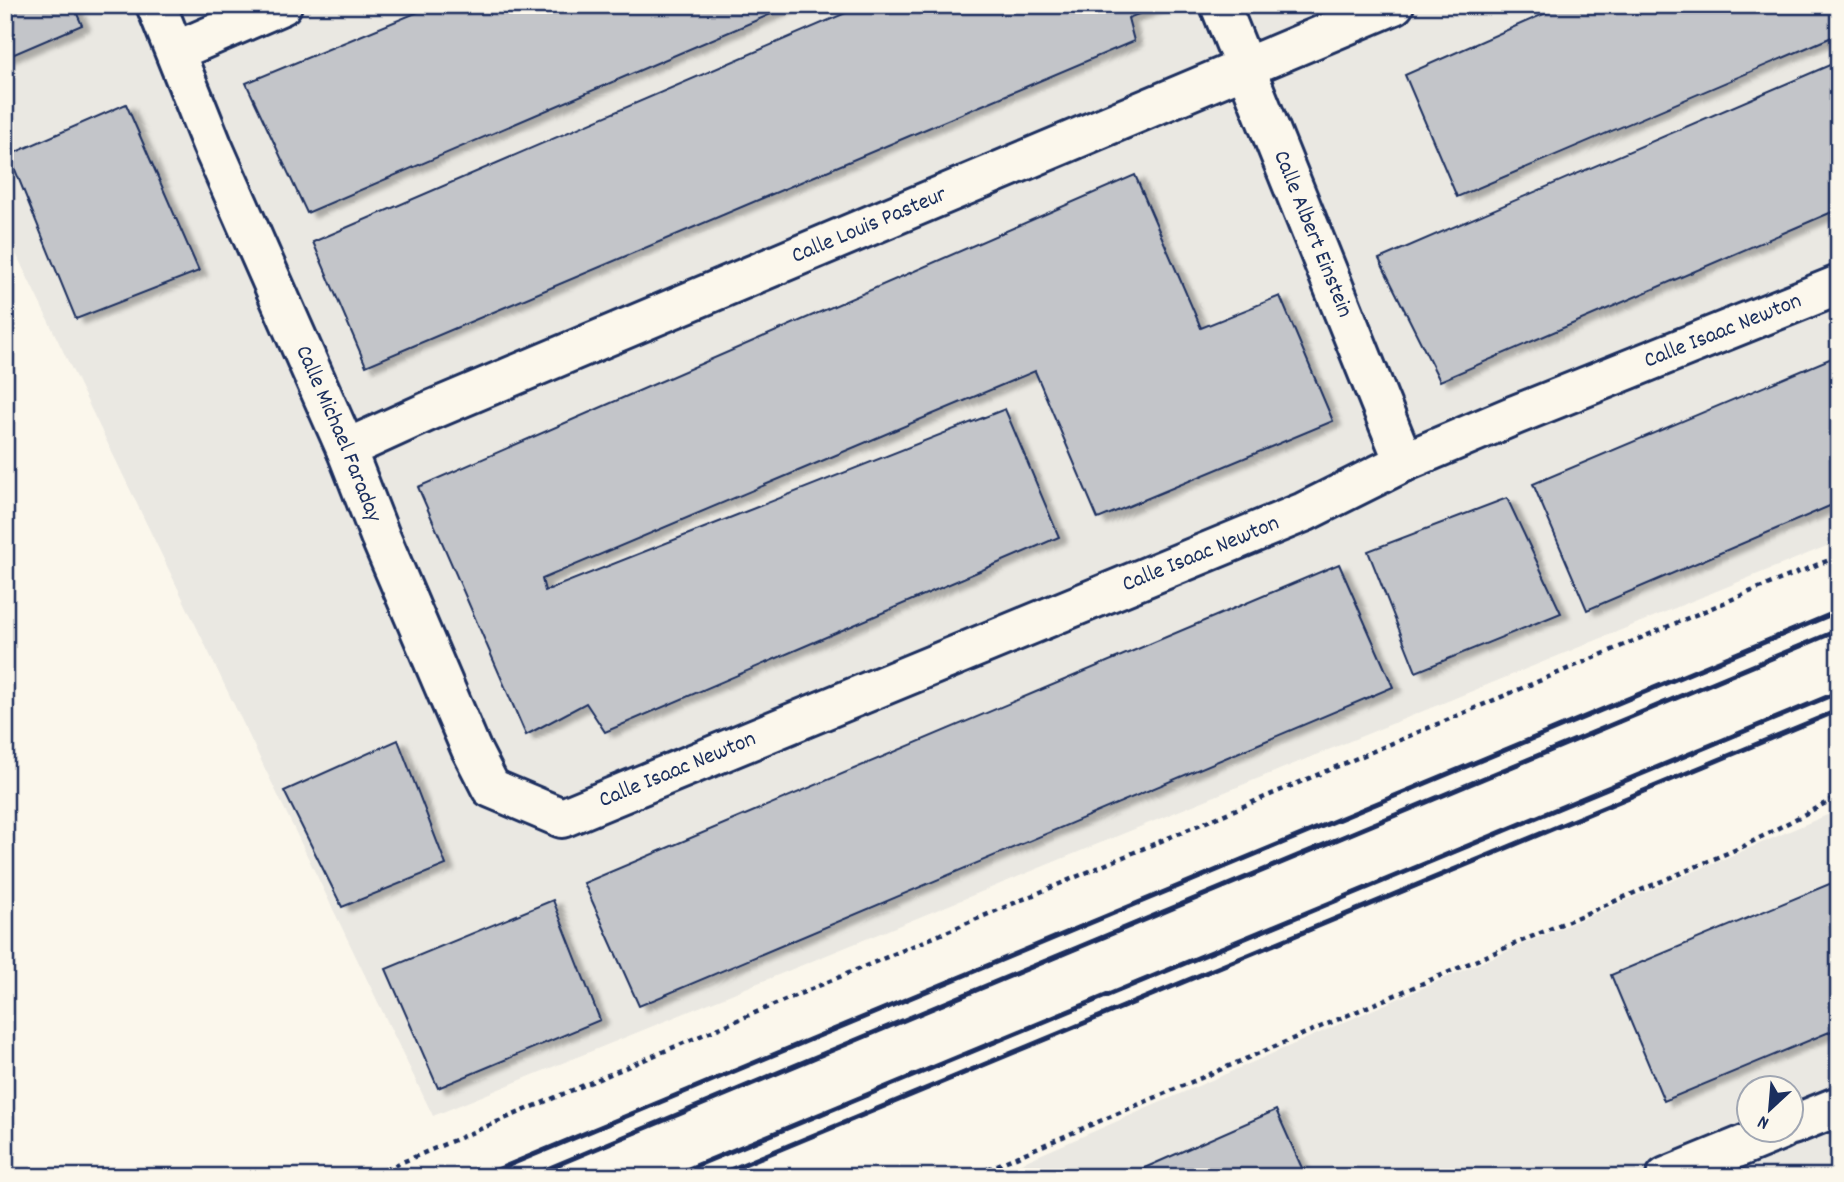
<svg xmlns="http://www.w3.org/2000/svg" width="1844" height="1182" font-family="Dekko,sans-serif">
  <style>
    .built { fill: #eae8e2; fill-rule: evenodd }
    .building { fill: #c3c5c9; stroke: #1b2f5e; stroke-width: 2; filter: url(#shadow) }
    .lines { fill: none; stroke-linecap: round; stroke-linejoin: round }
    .minor-casing { stroke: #1b2f5e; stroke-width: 44 }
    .path { stroke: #1b2f5e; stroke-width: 4.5; stroke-dasharray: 5 5; stroke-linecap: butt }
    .minor { stroke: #fbf7ec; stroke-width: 38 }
    .rail { stroke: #1b2f5e; stroke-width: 5 }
    .labels { text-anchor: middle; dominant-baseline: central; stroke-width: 5; stroke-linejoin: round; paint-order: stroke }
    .street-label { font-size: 23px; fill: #1b2f5e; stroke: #fbf7ec }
  </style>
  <defs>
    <filter id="shadow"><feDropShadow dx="8" dy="4.5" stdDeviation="2" flood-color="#0004"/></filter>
  </defs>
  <rect width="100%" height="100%" fill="#fbf7ec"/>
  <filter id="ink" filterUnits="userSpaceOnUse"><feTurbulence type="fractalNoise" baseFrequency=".0143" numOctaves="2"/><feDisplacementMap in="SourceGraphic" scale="14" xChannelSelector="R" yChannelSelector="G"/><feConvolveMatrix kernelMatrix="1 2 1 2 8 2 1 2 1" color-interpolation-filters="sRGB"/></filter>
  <g filter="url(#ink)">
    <!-- built -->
    <path class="built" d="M5 5H1839V541L433 1116 5 231Z
      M1839 810V1177H989L1528 942ZM1750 1088H1792V1130H1750Z"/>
    <!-- building -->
    <path class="building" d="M5 5H73L82 25 5 58Z
      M435 5H792L307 213 246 83Z
      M864 5H1162L1128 18 1134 41 366 366 313 242Z
      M1564 5H1839V34L1457 197 1405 75Z
      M1839 61V209L1440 381 1379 259Z
      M126 104 199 271 76 319 9 155Z
      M1135 175 1201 328 1280 296 1333 421 1098 519 1035 371 542 579 545 591 1005 409 1059 537 605 732 586 703 526 735 418 487Z
      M1839 355V502L1587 610 1533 484Z
      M1507 498 1561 613 1416 672 1368 551Z
      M1339 564 1393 687 639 1006 584 883Z
      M398 740 446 865 342 907 284 791Z
      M1839 880V1028L1664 1101 1611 975Z
      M553 900 600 1020 438 1088 386 969Z
      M1276 1110 1306 1177H1124Z"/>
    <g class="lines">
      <defs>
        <g id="minor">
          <path id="s1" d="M156 5 212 145 346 449 380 536 471 749 491 788 562 818 1304 512 1404 462 1515 415 1839 285"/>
          <path id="s2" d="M1220 5 1404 462"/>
          <path d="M176 51 282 5"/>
          <path id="s3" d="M346 449 427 412 1394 5"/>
          <path d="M1792 1125 1839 1106"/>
          <path d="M1666 1177 1781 1130"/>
        </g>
      </defs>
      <!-- minor casing -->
      <use href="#minor" class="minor-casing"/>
      <!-- path -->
      <path class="path" d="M367 1177 1747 593 1839 556
        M969 1177 1744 846 1839 796"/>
      <!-- minor -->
      <use href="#minor" class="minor"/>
      <!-- rail -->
      <path class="rail" d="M480 1177 1839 611
        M528 1177 1839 630
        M669 1177 1839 692
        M713 1177 1839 710"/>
    </g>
  </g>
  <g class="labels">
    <!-- street labels -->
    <g class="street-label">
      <text stroke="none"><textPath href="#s3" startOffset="569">Calle Louis Pasteur</textPath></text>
      <text stroke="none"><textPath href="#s2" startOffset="247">Calle Albert Einstein</textPath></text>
      <text stroke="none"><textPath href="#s1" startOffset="2188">Calle Isaac Newton</textPath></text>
      <text stroke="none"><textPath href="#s1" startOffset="466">Calle Michael Faraday</textPath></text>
      <text stroke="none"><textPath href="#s1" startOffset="1620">Calle Isaac Newton</textPath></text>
      <text stroke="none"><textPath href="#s1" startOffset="1054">Calle Isaac Newton</textPath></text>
    </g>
  </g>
  <!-- margin -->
  <rect width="1844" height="1182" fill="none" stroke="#fbf7ec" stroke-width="28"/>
  <rect x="14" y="14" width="1816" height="1154" fill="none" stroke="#1b2f5e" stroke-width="2.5" filter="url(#ink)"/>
  <!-- north arrow -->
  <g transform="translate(1770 1109) rotate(206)"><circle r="33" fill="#fbf7ec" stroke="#a1a7b3" stroke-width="2"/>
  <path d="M0-5L12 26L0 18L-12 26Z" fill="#1b2f5e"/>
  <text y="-10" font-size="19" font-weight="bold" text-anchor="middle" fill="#1b2f5e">N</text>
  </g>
</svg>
